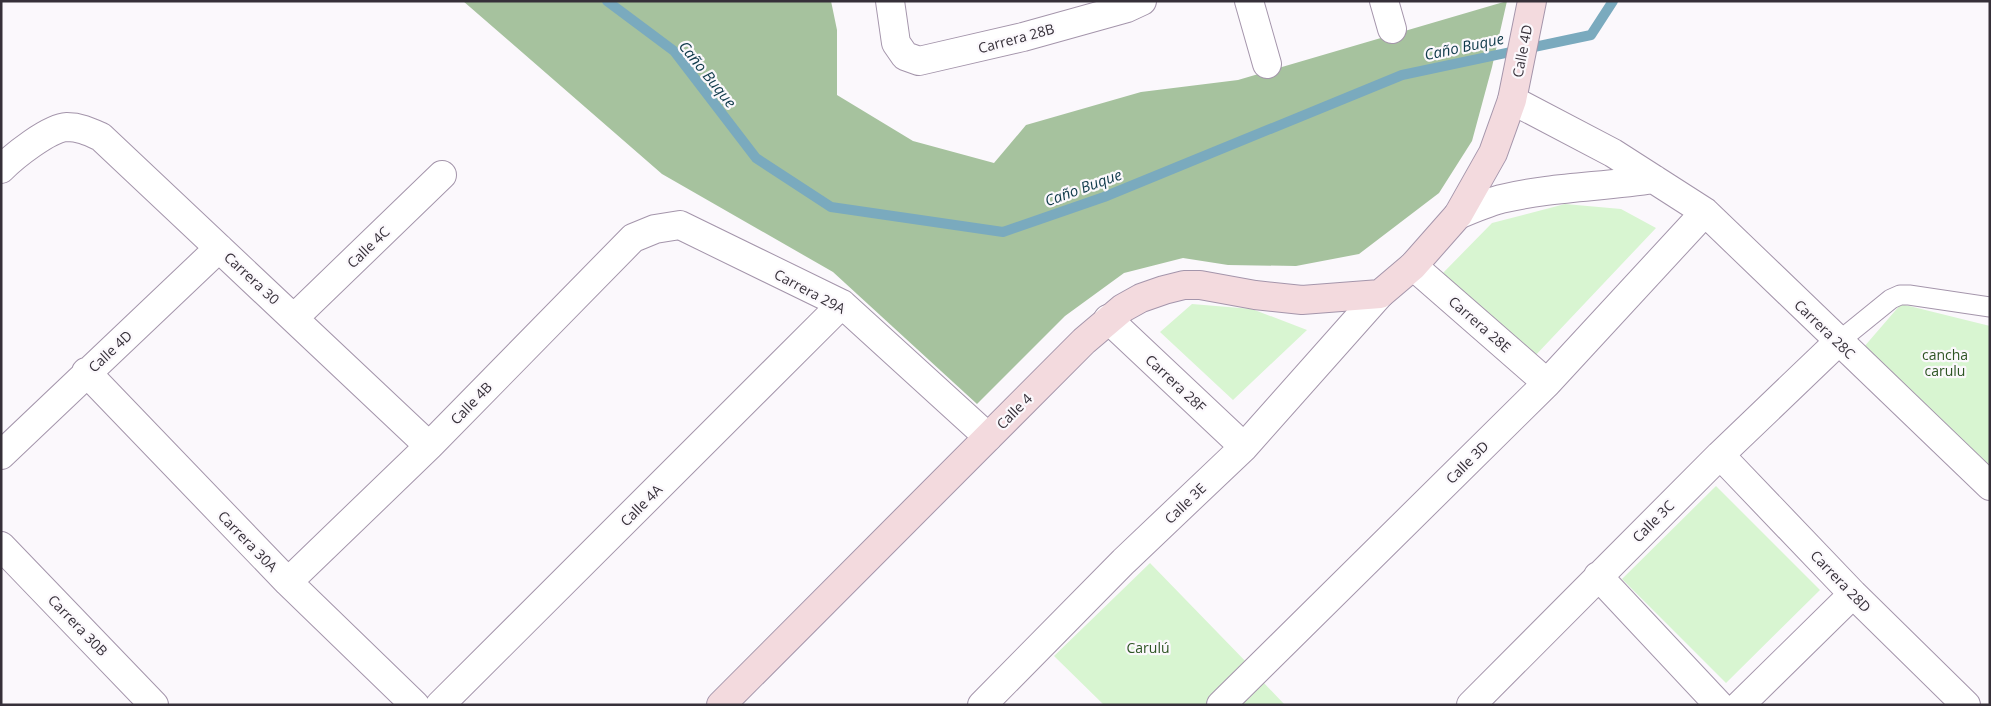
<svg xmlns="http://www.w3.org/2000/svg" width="1991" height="706" font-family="'Open Sans',sans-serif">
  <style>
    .green { fill: #d8f5d1 }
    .forest { fill: #a6c29e }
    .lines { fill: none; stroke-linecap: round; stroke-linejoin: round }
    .stream { stroke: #7aaabe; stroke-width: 10 }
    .lane-casing { stroke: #a495ab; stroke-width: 21 }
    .street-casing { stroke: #a495ab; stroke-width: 30 }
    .secondary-casing { stroke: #a495ab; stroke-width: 30 }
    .lane { stroke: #fff; stroke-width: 19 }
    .street { stroke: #fff; stroke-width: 28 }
    .secondary { stroke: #f3dade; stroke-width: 28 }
    .labels { text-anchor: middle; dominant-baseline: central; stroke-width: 4.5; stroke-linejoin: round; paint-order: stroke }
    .street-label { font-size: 14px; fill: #363039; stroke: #fbf8fc }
    .park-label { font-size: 14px; fill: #2d5423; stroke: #fbf8fc }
    .water-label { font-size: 15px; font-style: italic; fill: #0f3a4a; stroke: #fbf8fc }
  </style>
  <rect width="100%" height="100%" fill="#fbf8fc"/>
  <!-- green -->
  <path class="green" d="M1565 204 1621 209 1656 228 1533 358 1441 275 1492 223Z
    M1192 304 1252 309 1307 330 1233 400 1160 332Z
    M1901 304 1990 326V467L1863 348Z
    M1716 486 1820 590 1726 683 1622 579Z
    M1150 563 1252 668 1214 705H1104L1054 656Z
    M1263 682 1285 705H1239Z"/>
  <!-- forest -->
  <path class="forest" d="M463 1H831L837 30V95L913 141 994 163 1026 125 1141 92 1238 80 1507 1 1492 67 1472 141 1439 193 1359 254 1296 266 1228 265 1183 258 1124 273 1065 316 977 404 833 272 662 174Z"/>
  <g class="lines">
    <!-- stream -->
    <path class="stream" d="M607 1 674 51 756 158 831 207 1003 232 1104 197 1402 75 1591 35 1613 1"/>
    <defs>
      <path id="lane" d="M1838 342 1891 299 1900 295H1909L1990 307"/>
      <path id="street" d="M890 1 896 43 905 56 919 61 1023 37 1127 8 1142 1
        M1249 1 1267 64
        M1384 1 1392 29
        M1512 100 1613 153 1705 212 1990 486
        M1 169C14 156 49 128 67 127 80 127 90 132 101 137L429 446
        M1458 215C1472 209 1486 203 1501 199 1551 187 1603 187 1654 179
        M1413 266 1547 383
        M294 318 442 175
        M1108 319 1244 447
        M86 372 288 582 415 705
        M1 455 219 248
        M1720 455 1853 594 1966 705
        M1 546 154 705
        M1598 576 1719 705
        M288 582 429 446 633 238 655 229 680 225 842 304 988 437
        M440 705 842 304
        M982 705 1124 561 1244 447 1380 294
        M1221 705 1547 383 1705 212
        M1471 705 1720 455 1838 342
        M1740 705 1853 594"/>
      <path id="secondary" d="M721 705 1084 341 1123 308 1141 298 1164 290 1184 285H1200L1255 295 1302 300 1380 294 1413 266 1458 215 1493 153 1512 100 1532 1"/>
    </defs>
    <!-- lane casing -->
    <use href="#lane" class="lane-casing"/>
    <!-- street casing -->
    <use href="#street" class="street-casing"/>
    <!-- secondary casing -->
    <use href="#secondary" class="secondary-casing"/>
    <!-- lane -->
    <use href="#lane" class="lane"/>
    <!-- street -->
    <use href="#street" class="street"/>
    <!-- secondary -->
    <use href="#secondary" class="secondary"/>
  </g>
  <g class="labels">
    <!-- street labels -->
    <g class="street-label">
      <text transform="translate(1016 38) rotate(-15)">Carrera 28B</text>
      <text transform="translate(1522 51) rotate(-79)">Calle 4D</text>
      <text transform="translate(368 247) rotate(-44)">Calle 4C</text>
      <text transform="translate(252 278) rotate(43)">Carrera 30</text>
      <text transform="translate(810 291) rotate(28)">Carrera 29A</text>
      <text transform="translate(1480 324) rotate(41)">Carrera 28E</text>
      <text transform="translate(1825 329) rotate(44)">Carrera 28C</text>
      <text transform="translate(110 351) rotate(-43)">Calle 4D</text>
      <text transform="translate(1176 383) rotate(43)">Carrera 28F</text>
      <text transform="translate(471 403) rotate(-46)">Calle 4B</text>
      <text transform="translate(1014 411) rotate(-45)">Calle 4</text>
      <text transform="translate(1467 462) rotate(-45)">Calle 3D</text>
      <text transform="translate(1185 503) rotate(-44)">Calle 3E</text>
      <text transform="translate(641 505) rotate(-45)">Calle 4A</text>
      <text transform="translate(1653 521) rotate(-45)">Calle 3C</text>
      <text transform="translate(248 541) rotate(46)">Carrera 30A</text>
      <text transform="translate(1841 581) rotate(46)">Carrera 28D</text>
      <text transform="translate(78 625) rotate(46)">Carrera 30B</text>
    </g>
    <!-- park labels -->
    <g class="park-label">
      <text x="1945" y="354">cancha<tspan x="1945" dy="16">carulu</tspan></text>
      <text x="1148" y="647">Carulú</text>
    </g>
    <!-- water labels -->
    <g class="water-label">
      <text transform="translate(1464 46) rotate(-12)">Caño Buque</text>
      <text transform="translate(708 74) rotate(51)">Caño Buque</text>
      <text transform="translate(1083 187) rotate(-20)">Caño Buque</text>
    </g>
  </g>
  <!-- border -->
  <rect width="1991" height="706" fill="none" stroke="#363039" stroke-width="5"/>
</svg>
